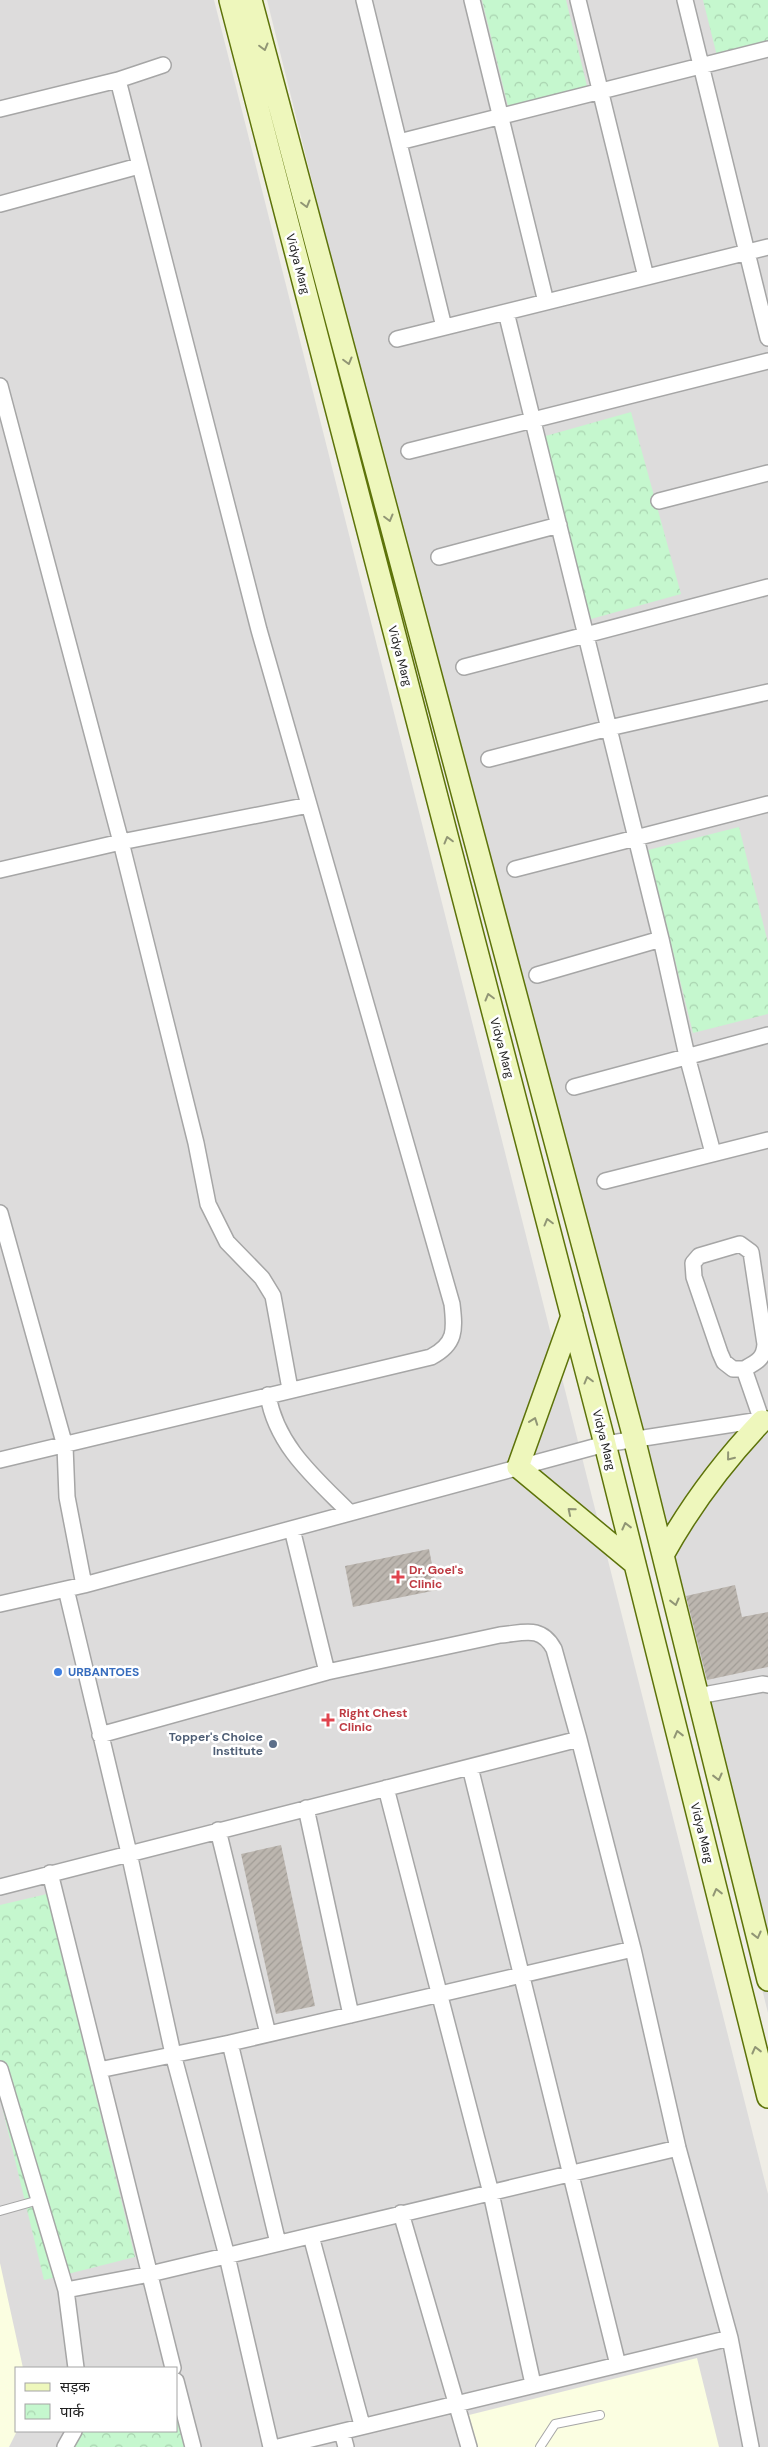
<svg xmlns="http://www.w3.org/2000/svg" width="768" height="2447" font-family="'DM Sans','Noto Sans Devanagari',sans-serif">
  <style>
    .residential { fill: #dddcdc; fill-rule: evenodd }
    .education { fill: #fbfee1 }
    .park { fill: url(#park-crowns) }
    .building { fill: url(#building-hatch) }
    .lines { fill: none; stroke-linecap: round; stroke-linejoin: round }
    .lane-casing { stroke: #a6a6a6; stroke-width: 10 }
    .street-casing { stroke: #a6a6a6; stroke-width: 18 }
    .secondary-casing { stroke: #5d730a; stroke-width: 24 }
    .lane { stroke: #fff; stroke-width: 8 }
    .street { stroke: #fff; stroke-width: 15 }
    .secondary { stroke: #eef7bc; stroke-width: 21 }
    .oneway { stroke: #919675 }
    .health-dot { fill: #e0444e; stroke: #fff; stroke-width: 2 }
    .shop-dot { fill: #3f7fe0; stroke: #fff; stroke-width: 2 }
    .service-dot { fill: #5c6f8a; stroke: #fff; stroke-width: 2 }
    .labels { text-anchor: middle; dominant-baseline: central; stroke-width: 5; stroke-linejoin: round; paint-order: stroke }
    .street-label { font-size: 12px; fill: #1f1f1f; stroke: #fff }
    .health-label { font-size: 12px; font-weight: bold; fill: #be3a42; stroke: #fff; text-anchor: start }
    .shop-label { font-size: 12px; font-weight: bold; fill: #366cbe; stroke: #fff; text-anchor: start }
    .service-label { font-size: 12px; font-weight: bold; fill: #4e5e75; stroke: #fff; text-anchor: end }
  </style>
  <defs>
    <pattern id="park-crowns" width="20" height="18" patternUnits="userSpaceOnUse" patternTransform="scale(1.25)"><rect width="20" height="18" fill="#c5f7ce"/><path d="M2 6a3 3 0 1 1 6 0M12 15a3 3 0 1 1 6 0" fill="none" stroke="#a9d3b0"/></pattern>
    <pattern id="building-hatch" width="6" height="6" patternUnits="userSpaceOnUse" patternTransform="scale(1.25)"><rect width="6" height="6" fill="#bcb6af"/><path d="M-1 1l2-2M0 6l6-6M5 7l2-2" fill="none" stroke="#a19c96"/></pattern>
  </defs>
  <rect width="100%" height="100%" fill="#efede6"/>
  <!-- residential -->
  <path class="residential" d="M0 0H214L768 2194V2447H0ZM16 2368H176V2431H16Z
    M267 0H768V2013Z"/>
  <!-- education -->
  <path class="education" d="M0 2263 23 2368H16L17 2431 9 2447H0Z
    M697 2358 719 2447H477L469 2415Z"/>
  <!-- park -->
  <path class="park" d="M482 0H566L587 86 508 106Z
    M703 0H768V42L717 56Z
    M631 412 681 594 591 619 542 437Z
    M739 827 768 943V1014L693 1033 648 850Z
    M47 1894 135 2257 44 2280 0 2098V1905Z
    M176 2410 185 2447H67L72 2431H176Z"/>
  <!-- building -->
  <path class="building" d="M429 1549 437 1590 353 1607 345 1566Z
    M735 1585 742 1617 768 1612V1667L707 1680 686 1596Z
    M281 1845 315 2006 276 2014 241 1854Z"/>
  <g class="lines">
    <defs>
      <path id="lane" d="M0 2211 39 2200
        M540 2447 555 2424 600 2415"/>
      <path id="street" d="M364 0 444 327
        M472 0 546 302
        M578 0 646 277
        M685 0 768 338
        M0 109 118 80 163 65
        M399 142 768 49
        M0 204 139 166
        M506 312 661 939 687 1056 713 1153
        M397 339 768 247
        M0 386 121 842 196 1143 208 1204 227 1242 262 1278 273 1296 290 1389
        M409 451 768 361
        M659 501 768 473
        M439 557 559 525
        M464 667 768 587
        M489 759 609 728 768 692
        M515 869 768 804
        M0 870 121 842 309 805
        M537 975 661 939
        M574 1087 768 1035
        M605 1181 768 1140
        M0 1213 65 1446 67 1497 84 1585
        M744 1369C757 1362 764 1359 765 1344L751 1252 740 1244 699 1256 693 1263 694 1277 720 1353 724 1362 733 1369H744L762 1421
        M268 1395C276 1445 314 1477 348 1511
        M0 1460 431 1357C456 1344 455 1330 452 1304L259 630 118 80
        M292 1529 327 1672
        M66 1589 129 1853 173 2054 227 2256 271 2447
        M0 1604 84 1585 605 1444 767 1419
        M698 1696 763 1684 768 1685
        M579 1739 633 1949 678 2148 730 2338 751 2447
        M470 1767 618 2365
        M386 1788 491 2193 533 2384
        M306 1808 351 2015
        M218 1830 268 2034
        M50 1873 173 2368
        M0 1887 579 1739 554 1649C541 1625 524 1633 500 1635L327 1672 100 1735
        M230 2043 278 2243
        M0 2069 66 2290 76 2368
        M99 2070 230 2043 633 1949
        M401 2213 469 2447
        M311 2236 362 2425
        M66 2290 150 2274 678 2148
        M176 2381 193 2447
        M342 2432 346 2447
        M65 2447 74 2431
        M278 2447 730 2338"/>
      <path id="secondary" d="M230 0 605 1444 768 2097
        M251 0 634 1438 768 1980
        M572 1316 518 1467 635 1564
        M663 1555C690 1506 724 1461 762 1421"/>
    </defs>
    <!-- lane casing -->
    <use href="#lane" class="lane-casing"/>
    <!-- street casing -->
    <use href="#street" class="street-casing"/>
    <!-- secondary casing -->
    <use href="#secondary" class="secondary-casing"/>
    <!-- lane -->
    <use href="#lane" class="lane"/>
    <!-- street -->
    <use href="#street" class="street"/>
    <!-- secondary -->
    <use href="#secondary" class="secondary"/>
  </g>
  <!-- one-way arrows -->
  <defs><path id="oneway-chevron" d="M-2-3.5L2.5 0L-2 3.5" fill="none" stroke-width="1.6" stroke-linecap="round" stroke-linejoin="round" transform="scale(1.25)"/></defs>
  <g class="oneway">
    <use href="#oneway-chevron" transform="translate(264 47) rotate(75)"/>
    <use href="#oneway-chevron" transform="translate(306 204) rotate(75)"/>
    <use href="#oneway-chevron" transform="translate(348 361) rotate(75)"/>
    <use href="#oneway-chevron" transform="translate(389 518) rotate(75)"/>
    <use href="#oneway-chevron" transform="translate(448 840) rotate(-105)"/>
    <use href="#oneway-chevron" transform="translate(489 997) rotate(-105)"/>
    <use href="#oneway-chevron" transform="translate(548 1222) rotate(-105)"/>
    <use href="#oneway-chevron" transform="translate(588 1380) rotate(-105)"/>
    <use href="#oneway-chevron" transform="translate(534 1421) rotate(-70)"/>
    <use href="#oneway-chevron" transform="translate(730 1457) rotate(129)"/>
    <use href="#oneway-chevron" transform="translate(571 1511) rotate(-140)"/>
    <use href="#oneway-chevron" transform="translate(626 1526) rotate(-104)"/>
    <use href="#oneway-chevron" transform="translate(675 1602) rotate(76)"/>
    <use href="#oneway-chevron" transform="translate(678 1734) rotate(-104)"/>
    <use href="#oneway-chevron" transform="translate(718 1777) rotate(76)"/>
    <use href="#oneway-chevron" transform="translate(717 1892) rotate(-104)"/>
    <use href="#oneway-chevron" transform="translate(757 1935) rotate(76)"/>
    <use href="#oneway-chevron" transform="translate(756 2050) rotate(-104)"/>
  </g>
  <!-- markers -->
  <g class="health-dot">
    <path d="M395.5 1569.5h5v5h5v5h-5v5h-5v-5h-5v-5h5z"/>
    <path d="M325.5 1712.5h5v5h5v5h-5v5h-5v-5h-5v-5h5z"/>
  </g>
  <circle class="shop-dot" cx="58" cy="1672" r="5"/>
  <circle class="service-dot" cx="273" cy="1744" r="5"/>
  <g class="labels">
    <!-- street labels -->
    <g class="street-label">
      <text transform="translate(298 264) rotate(75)">Vidya Marg</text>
      <text transform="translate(400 656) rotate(75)">Vidya Marg</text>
      <text transform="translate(502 1048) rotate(75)">Vidya Marg</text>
      <text transform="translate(604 1440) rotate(76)">Vidya Marg</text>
      <text transform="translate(702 1833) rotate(76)">Vidya Marg</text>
    </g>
    <!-- health labels -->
    <g class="health-label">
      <text x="409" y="1570">Dr. Goel's<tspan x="409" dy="14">Clinic</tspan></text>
      <text x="339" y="1713">Right Chest<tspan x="339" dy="14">Clinic</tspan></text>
    </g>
    <!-- shop labels -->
    <g class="shop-label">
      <text x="68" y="1672">URBANTOES</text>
    </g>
    <!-- service labels -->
    <g class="service-label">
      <text x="263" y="1737">Topper's Choice<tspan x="263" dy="14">Institute</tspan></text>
    </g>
  </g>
  <!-- legend -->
  <rect x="15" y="2367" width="162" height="65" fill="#ffffff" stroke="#a5a5a5"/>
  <rect x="25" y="2383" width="25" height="8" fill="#eef7bc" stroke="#a5a5a5"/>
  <text x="60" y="2392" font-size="15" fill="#1f1f1f">सड़क</text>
  <rect x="25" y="2404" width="25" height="15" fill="url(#park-crowns)" stroke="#a5a5a5"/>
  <text x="60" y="2417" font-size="15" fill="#1f1f1f">पार्क</text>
</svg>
